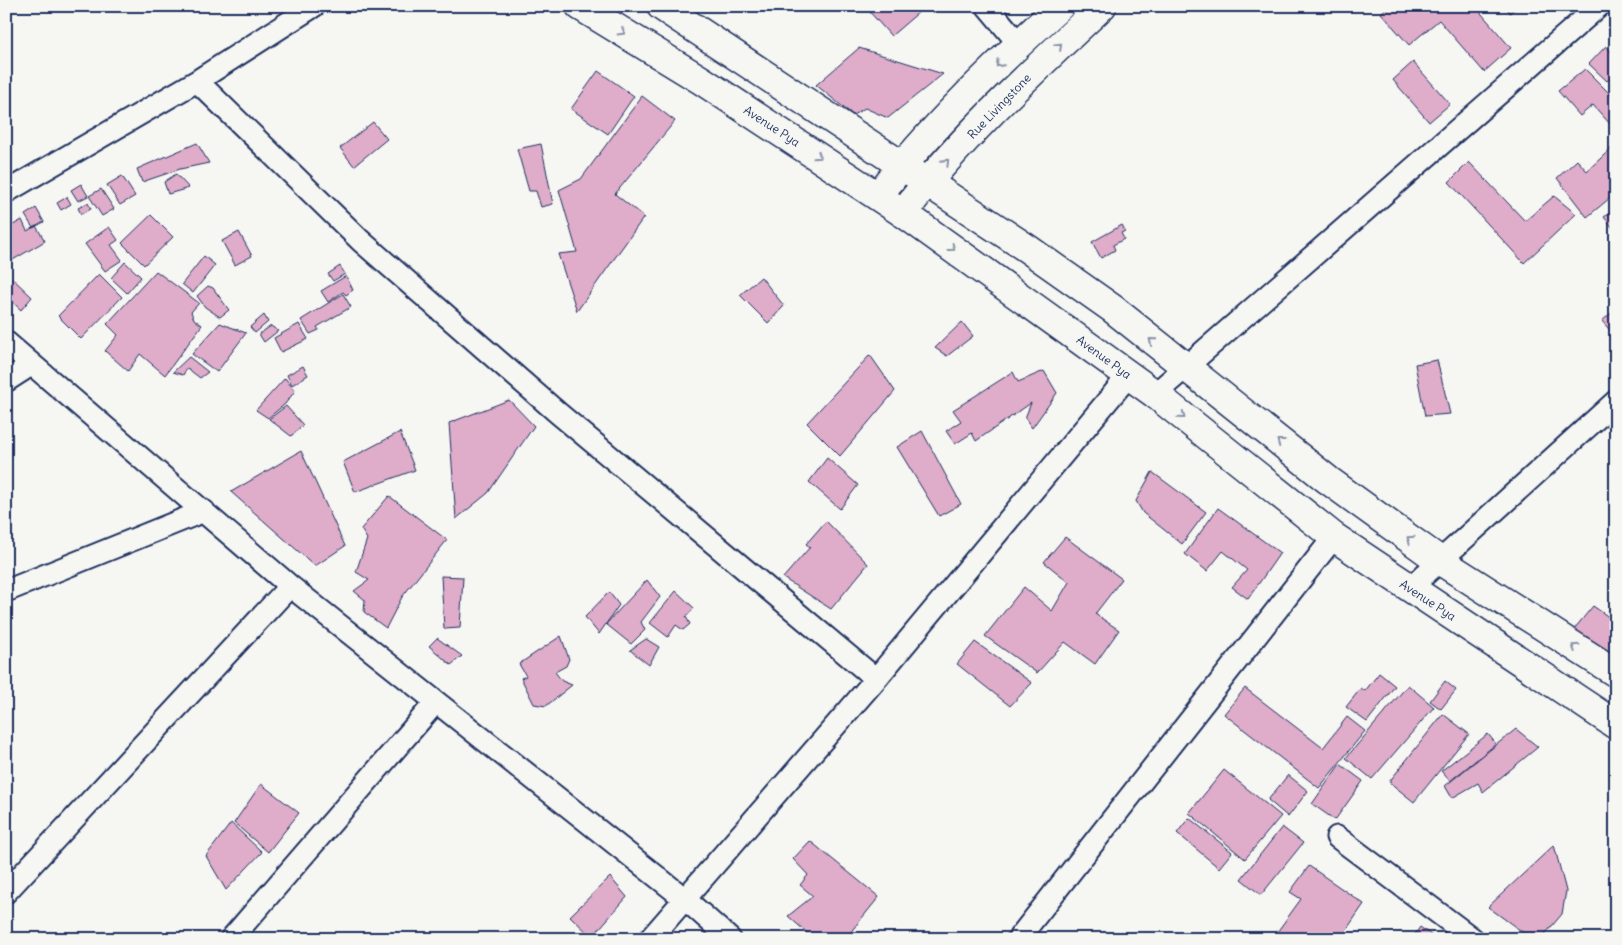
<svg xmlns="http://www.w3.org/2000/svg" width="1622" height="945" font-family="Delius,sans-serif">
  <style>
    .building { fill: #dfacca; stroke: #1b2f5e }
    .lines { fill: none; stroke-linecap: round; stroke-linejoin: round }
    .minor-casing { stroke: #1b2f5e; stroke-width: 25 }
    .tertiary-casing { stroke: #1b2f5e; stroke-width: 31 }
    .secondary-casing { stroke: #1b2f5e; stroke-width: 31 }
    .minor { stroke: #f6f6f2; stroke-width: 21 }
    .tertiary { stroke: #f6f6f2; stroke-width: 28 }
    .secondary { stroke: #f6f6f2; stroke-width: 28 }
    .oneway { stroke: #8892a8 }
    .labels { text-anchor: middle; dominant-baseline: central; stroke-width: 4.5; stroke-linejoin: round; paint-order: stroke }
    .street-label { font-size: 12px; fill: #1b2f5e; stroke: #f6f6f2 }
  </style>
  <rect width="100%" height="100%" fill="#f6f6f2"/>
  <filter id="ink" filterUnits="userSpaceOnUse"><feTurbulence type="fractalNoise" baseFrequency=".02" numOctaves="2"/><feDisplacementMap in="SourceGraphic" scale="10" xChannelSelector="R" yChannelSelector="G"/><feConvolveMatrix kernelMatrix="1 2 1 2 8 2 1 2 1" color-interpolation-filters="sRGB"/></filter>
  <g filter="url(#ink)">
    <!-- building -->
    <path class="building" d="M872 6H926L891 36 868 10Z
      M1388 6H1475L1511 48 1484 72 1439 20 1409 45 1381 13Z
      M1505 6H1517L1510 13Z
      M1606 46 1616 57V74L1607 81 1589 64Z
      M859 48 943 74 888 118 865 108 853 115 816 85Z
      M1413 62 1450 104 1429 122 1393 80Z
      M1585 69 1616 100V121L1611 125 1593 105 1580 116 1558 91Z
      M598 71 634 96 608 134 571 109Z
      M642 96 675 121 615 194 644 217 577 311 558 254 577 252 559 190 581 179Z
      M373 122 387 139 354 166 340 148Z
      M197 143 209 163 180 169 142 182 137 169Z
      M541 144 553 204 541 207 536 191H529L517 149Z
      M1616 144V193L1587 217 1557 178 1577 160 1587 171Z
      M1469 162 1525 221 1554 196 1576 214 1524 263 1449 182Z
      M176 174 189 188 168 194 164 182Z
      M122 176 135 196 120 205 107 185Z
      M81 184 88 196 78 201 71 190Z
      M101 189 114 209 102 216 89 196Z
      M67 197 71 204 61 210 57 203Z
      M88 203 91 209 81 214 78 208Z
      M36 208 44 222 33 228 25 215Z
      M1616 208V232L1604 217Z
      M151 215 173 237 144 265 122 243Z
      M22 220 27 231 36 226 45 241 6 264V241L10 239 6 229Z
      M1122 225 1125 231 1121 233 1124 239 1113 245 1115 250 1101 258 1092 242Z
      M109 227 118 240 111 245 122 260 105 271 85 244Z
      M239 232 252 256 235 265 222 241Z
      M204 256 215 265 193 293 182 284Z
      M125 262 141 277 127 293 111 278Z
      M340 266 345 274 333 281 328 274Z
      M156 271 199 303 191 312 194 319 202 325 165 375 140 354 128 371 105 351 118 335 107 324Z
      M99 274 122 297 81 339 58 316Z
      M10 276 32 297 21 310 6 296V280Z
      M346 276 353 290 346 295 343 292 328 302 321 291Z
      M761 277 784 306 768 323 740 295Z
      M208 286 213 288 229 310 220 317 205 307 197 296Z
      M343 294 351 307 317 327 319 330 310 334 301 320Z
      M1616 309V334L1614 335 1602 321Z
      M264 315 268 322 255 333 250 327Z
      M962 322 973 336 947 356 935 348Z
      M220 323 246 333 217 372 192 354Z
      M299 324 308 339 281 352 274 338Z
      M271 326 278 331 264 342 259 334Z
      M870 355 895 391 840 456 807 423Z
      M189 357 208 372 200 378 187 368 183 375 173 372Z
      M1437 360 1450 414 1425 416 1415 364Z
      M303 366 308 375 292 385 287 375Z
      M1044 371 1057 393 1032 428 1025 418 1031 403 976 441 972 433 955 444 946 431 961 421 953 410 1013 372 1018 382Z
      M285 378 295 391 285 404 268 418 256 410Z
      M509 400 534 426 488 493 456 519 449 423Z
      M286 406 303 425 291 436 269 419Z
      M922 431 961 504 939 516 897 447Z
      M400 432 415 470 355 492 343 462Z
      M301 451 345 546 315 566 231 492Z
      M827 458 858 485 840 509 809 482Z
      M1152 472 1206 512 1182 544 1143 513 1136 501Z
      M389 496 447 540 402 597 386 628 364 612 365 600 354 591 369 580 356 572 367 539 361 529Z
      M1218 508 1280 553 1248 599 1232 587 1247 570 1223 551 1207 571 1185 554Z
      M826 521 868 564 831 609 783 578 810 547 806 544Z
      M1065 537 1122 579 1095 614 1119 630 1095 664 1065 642 1037 673 985 636 1024 587 1052 611 1069 582 1044 562Z
      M441 576 463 577 460 628 444 629Z
      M647 580 660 597 641 622 645 630 631 644 606 624Z
      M676 591 694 608 686 617 690 624 683 630 676 625 668 637 650 623Z
      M609 592 619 605 599 634 585 617Z
      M1593 606 1616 622V667L1570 634Z
      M561 636 569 659 566 666 555 672 562 681 572 685 546 706 534 704 521 678 526 676 519 664Z
      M437 638 462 656 451 665 429 646Z
      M646 639 659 647 649 665 630 650Z
      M975 642 1032 683 1010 706 957 664Z
      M1379 673 1395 686 1367 722 1346 707 1361 688 1365 691Z
      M1445 681 1456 690 1441 709 1430 701Z
      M1408 685 1434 707 1372 779 1346 758Z
      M1245 688 1323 748 1347 717 1365 731 1319 788 1224 714Z
      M1443 714 1469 734 1414 802 1389 782Z
      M1516 729 1538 747 1483 792 1478 783 1452 798 1445 786Z
      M1488 734 1496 744 1450 781 1441 771Z
      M1340 764 1363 781 1335 820 1312 804Z
      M1224 770 1281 816 1245 859 1189 813Z
      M1288 775 1308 791 1288 817 1268 800Z
      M261 784 299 813 268 852 234 823Z
      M1189 818 1232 852 1219 868 1177 833Z
      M231 823 262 852 226 890 206 856Z
      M1282 827 1303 843 1261 895 1241 879Z
      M810 841 879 897 845 939H814L788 916 813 896 800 885 808 875 793 859Z
      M1554 845 1566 891 1562 914 1541 939H1532L1488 907Z
      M1309 866 1364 904 1340 939H1272L1301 899 1290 892Z
      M610 877 627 897 592 937 570 916Z
      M1420 927 1431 935 1428 939H1412Z
      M1037 930 1048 939H1030Z
      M1166 932 1173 939H1160Z"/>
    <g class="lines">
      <defs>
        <path id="minor" d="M987 6 1019 44
          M197 81 361 241 558 413 876 679
          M6 192 197 81 314 6
          M6 342 290 586 685 899 730 939
          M6 381 31 365
          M1155 394 1599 6
          M1410 588 1616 401
          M6 591 204 511
          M1337 837 1473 939
          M6 892 290 586
          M231 939 435 703
          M650 939 876 679 1129 375
          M1018 939 1334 537"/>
        <path id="tertiary" d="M878 196C931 127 996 65 1060 6
          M903 213C961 137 1033 71 1102 6"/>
        <path id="secondary" d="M580 6 701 80 903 213 1155 394 1334 537 1616 725
          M661 6 1028 249 1113 309 1328 480 1386 522 1439 560 1616 673"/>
      </defs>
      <!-- minor casing -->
      <use href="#minor" class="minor-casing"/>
      <!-- tertiary casing -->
      <use href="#tertiary" class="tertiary-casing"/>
      <!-- secondary casing -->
      <use href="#secondary" class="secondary-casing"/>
      <!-- minor -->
      <use href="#minor" class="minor"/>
      <!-- tertiary -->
      <use href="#tertiary" class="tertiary"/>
      <!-- secondary -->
      <use href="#secondary" class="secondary"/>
    </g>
    <!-- one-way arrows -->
    <defs><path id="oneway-chevron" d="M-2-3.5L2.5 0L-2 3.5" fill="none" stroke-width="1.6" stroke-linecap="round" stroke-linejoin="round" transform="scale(1.25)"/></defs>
    <g class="oneway">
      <use href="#oneway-chevron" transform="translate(622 32) rotate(31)"/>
      <use href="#oneway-chevron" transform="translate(1059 46) rotate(-43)"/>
      <use href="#oneway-chevron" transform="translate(999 64) rotate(134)"/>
      <use href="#oneway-chevron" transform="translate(818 156) rotate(33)"/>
      <use href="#oneway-chevron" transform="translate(946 162) rotate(-46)"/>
      <use href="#oneway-chevron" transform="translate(952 248) rotate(36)"/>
      <use href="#oneway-chevron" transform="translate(1152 341) rotate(-141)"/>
      <use href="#oneway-chevron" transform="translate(1182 416) rotate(39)"/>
      <use href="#oneway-chevron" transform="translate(1280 442) rotate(-142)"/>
      <use href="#oneway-chevron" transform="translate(1410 539) rotate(-145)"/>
      <use href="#oneway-chevron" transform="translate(1575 647) rotate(-147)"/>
    </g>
  </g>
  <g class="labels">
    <!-- street labels -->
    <g class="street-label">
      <text transform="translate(999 106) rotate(-46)">Rue Livingstone</text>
      <text transform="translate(772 126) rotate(33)">Avenue Pya</text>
      <text transform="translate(1104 357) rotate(36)">Avenue Pya</text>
      <text transform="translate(1428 600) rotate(33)">Avenue Pya</text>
    </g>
  </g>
  <!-- margin -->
  <rect width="1622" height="945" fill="none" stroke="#f6f6f2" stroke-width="25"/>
  <rect x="12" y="12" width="1597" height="920" fill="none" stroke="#1b2f5e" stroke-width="2" filter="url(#ink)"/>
</svg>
